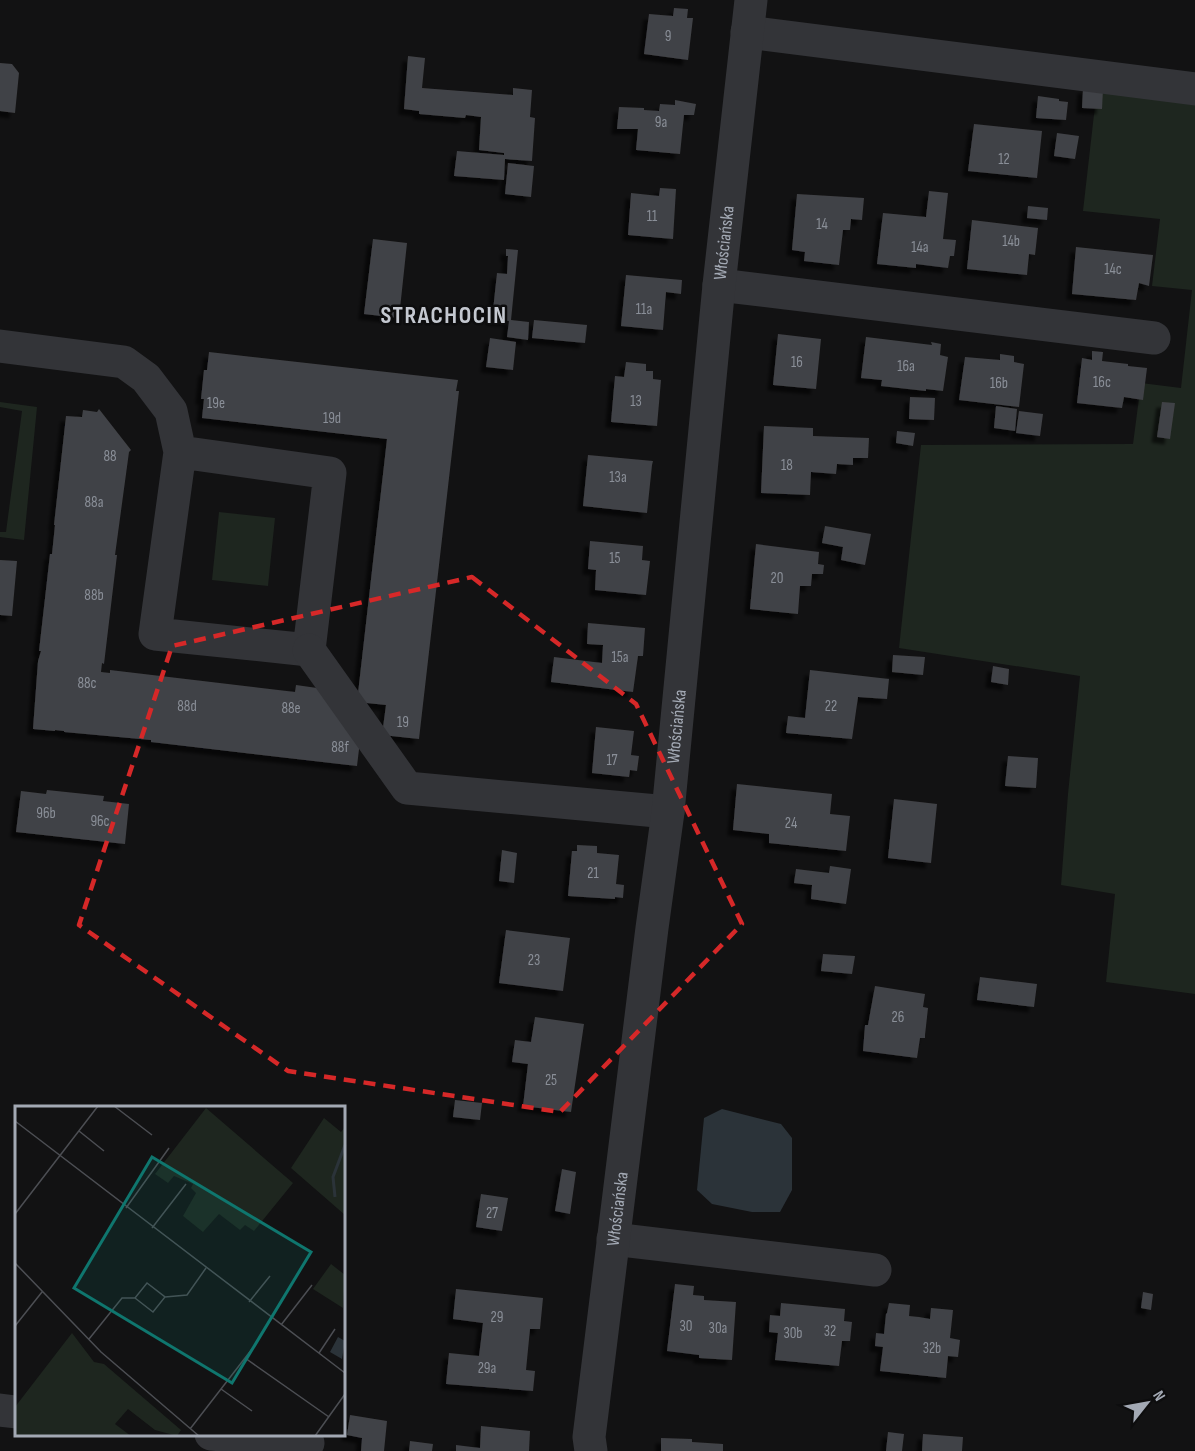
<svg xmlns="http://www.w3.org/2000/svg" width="1195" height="1451" font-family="'Sofia Sans Condensed',sans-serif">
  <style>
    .green { fill: #1e261f }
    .water { fill: #2b3339 }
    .building { fill: #414246; filter: url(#shadow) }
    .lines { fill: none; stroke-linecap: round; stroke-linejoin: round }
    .minor { stroke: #333438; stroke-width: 33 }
    .marked { fill: none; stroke: #d62828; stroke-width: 4.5; stroke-dasharray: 12 8; stroke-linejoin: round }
    .labels { text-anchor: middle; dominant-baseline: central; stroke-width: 5; stroke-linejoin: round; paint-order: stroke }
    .number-label { font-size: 15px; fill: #8a8f98 }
    .street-label { font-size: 18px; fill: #a3a9b4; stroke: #0d0d0e }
    .district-label { font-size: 24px; font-weight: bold; letter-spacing: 1.5px; fill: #c4c8d0; stroke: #0d0d0e }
    .inset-river { fill: none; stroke: #2b3339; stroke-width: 3 }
    .inset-road { fill: none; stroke: #4c4e53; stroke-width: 1.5 }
    .view { fill: #0f766e; fill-opacity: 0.15; stroke: #0f766e; stroke-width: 3 }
    .inset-edge { fill: none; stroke: #a3a9b4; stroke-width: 3 }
  </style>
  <defs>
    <filter id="shadow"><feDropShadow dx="-5.5" dy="5.5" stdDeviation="1.5" flood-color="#0009"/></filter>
  </defs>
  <rect width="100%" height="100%" fill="#121213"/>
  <!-- green -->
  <path class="green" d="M1097 88 1195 99V994L1106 982 1115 894 1061 885 1068 794 1080 676 899 648 921 445 1133 444 1141 383 1181 388 1192 290 1152 286 1160 219 1083 211Z
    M0 402 37 407 24 540 0 537V532H6L22 411 0 407Z
    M219 512 275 518 268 586 212 580Z"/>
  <!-- water -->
  <path class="water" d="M722 1109 781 1124 792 1138V1190L780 1212H752L712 1204 697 1190 704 1118Z"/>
  <!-- building -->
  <path class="building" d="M674 8 688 9 687 18H693L688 60 644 54 649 14 673 16Z
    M408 56 425 58 422 88 513 95V88L532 90 530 117 535 118 532 161 505 159 504 180 454 176 457 151 504 155V153L479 150 481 117 466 115 465 118 419 114V111L404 109Z
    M0 63 12 64 19 73 15 113 0 111Z
    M1083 88 1103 89 1102 109 1082 108Z
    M1038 96 1059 99V101L1068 102 1066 120 1036 118Z
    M675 100 696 104 694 115H684L680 154 636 150 638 129H617L619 107 644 108V110L659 111 660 104 675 105Z
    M974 124 1042 131 1037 178 968 171Z
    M1057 133 1079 136 1075 159 1054 156Z
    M508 163 534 166 531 197 505 194Z
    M660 188 676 189 673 239 628 235 631 193 659 196Z
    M929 191 948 193 943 239 956 240 954 256H950L948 268 916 264V268L877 264 883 213 926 217Z
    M797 194 864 198 862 220 851 219 850 230H843L839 265 804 261 805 252 792 250Z
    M1028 206 1048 208 1047 220 1027 218Z
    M972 220 1038 228 1035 255 1029 254 1027 275 967 269Z
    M373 239 407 243 399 318 364 314Z
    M1076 247 1153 255 1149 286 1139 283 1136 300 1072 294Z
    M506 249 518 250 511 320 529 322 528 340 507 337 509 321 492 320 497 273 507 274 508 256H506Z
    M626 275 682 280 681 294 666 292 663 330 621 326Z
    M534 320 587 325 585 343 532 338Z
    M778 334 821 339 816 389 773 385Z
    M866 337 932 345 931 342 941 344 940 355 948 357 943 391 926 389V391L881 386 882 380 861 378Z
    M490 338 516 342 513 370 486 367Z
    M1092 351 1103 352 1102 361 1128 364V366L1147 368 1143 400 1124 397 1122 408 1077 403 1082 358 1092 360Z
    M209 352 458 380 456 391H459L419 739 382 735 386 705 357 702 387 439 202 418 204 399H201L204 370H207Z
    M1000 354 1014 356V362L1024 364 1019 407 959 400 965 357 1000 360Z
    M626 362 646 364V371H653V379L661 380 657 426 611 422 615 376 624 377Z
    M910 397 935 398 934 420 909 419Z
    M1162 402 1175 403 1170 439 1157 437Z
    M996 406 1017 409 1015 431 994 428Z
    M99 409 131 450 129 452 115 555H117L104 664 102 663 101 672 110 673V670L295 692 296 685 317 688 360 741 357 766 151 742V740L64 732V731L55 730V731L33 729 38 661 41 651H39L50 554H52L55 525H54L66 416 82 417 83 410 97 412Z
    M1019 411 1043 414 1040 436 1016 433Z
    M764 426 813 428V436L869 438 868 458H853V465L837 464 836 474 811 472 810 495 761 493Z
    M897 431 915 433 913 446 896 443Z
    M588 455 653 461 652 465 647 513 583 506Z
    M825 526 871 534 865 565 841 560 843 547 822 543Z
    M590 541 643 546 642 560 650 561 646 595 595 590 596 570 588 569Z
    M756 544 819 552 818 564 824 565 823 574H812L811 586H800L798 614 750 609Z
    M0 560 17 561 12 616 0 615Z
    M588 623 645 628 643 656H638L633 692 551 682 554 657 602 663 603 645 587 644Z
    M893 655 925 657 923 675 892 672Z
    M993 666 1009 669 1008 685 991 682Z
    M810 670 889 679 887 699 858 697 852 739 786 733 788 716 805 718Z
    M596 727 634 731 631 755 639 756 637 771 630 770 629 777 592 773Z
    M1008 756 1038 758 1036 788 1005 786Z
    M737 784 832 794 830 814 850 816 846 851 769 843V834L733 830Z
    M47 790 104 796 103 801 129 804 125 844 16 832 21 791 46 794Z
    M894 799 937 804 931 863 888 858Z
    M577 845 597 846V853L619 855 616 884 624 885 623 898 615 897V899L568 896 572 851H577Z
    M502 850 517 853 514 883 499 881Z
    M830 866 851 869 846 904 811 899 812 885 794 883 796 869 829 873Z
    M506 930 570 938 563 991 499 983Z
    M823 954 855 956 852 974 821 971Z
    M980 977 1037 984 1034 1007 977 1000Z
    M875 986 925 994 923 1007 928 1008 925 1035V1038H920L917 1058 863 1051 865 1025H868Z
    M535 1017 584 1024 571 1112 523 1106 528 1064 512 1062 515 1040 531 1042Z
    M455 1100 482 1103 480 1120 453 1117Z
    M562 1169 576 1172 570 1214 555 1211Z
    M481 1194 508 1198 502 1231 476 1227Z
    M675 1284 694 1286 693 1295 704 1296V1300L736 1302 732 1360 699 1358V1355L667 1351Z
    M456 1289 543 1298 540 1329H530L526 1370 535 1371 533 1391 446 1384 449 1353 479 1356 481 1340 483 1323 453 1319Z
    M1143 1292 1153 1294 1151 1310 1141 1308Z
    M781 1303 845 1309 844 1321 852 1322 850 1341H842L839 1366 775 1360 778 1333 769 1332 770 1315 780 1316Z
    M889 1303 910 1305 909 1316 919 1317 930 1319 931 1308 953 1310 950 1338 960 1340 958 1357 948 1356 946 1378 880 1371 883 1347 875 1346 876 1333 884 1334 886 1314 887 1313Z
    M350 1415 387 1421 384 1451H361L362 1438 347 1435Z
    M481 1426 530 1431 529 1451H456V1445L480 1448Z
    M888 1432 904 1434 902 1451H886Z
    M923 1434 963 1437 962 1451H922Z
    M661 1438 692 1439V1442L723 1444V1451H661Z
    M410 1441 433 1444 432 1451H409Z"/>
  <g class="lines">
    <!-- minor -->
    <g class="minor">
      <path d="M747 32 1195 89"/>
      <path d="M719 285 1154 338"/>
      <path d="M0 346 124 362 146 378 171 411 180 452 155 634 309 650 330 473 180 452"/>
      <path d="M309 650 407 788 668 812"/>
      <path d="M613 1239 875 1270"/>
      <path d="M0 1410 16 1412"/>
      <path d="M211 1434 308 1443"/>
      <path id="s1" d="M591 1451 589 1437 652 928 668 812 719 285 751 0"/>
    </g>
  </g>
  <!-- marked area -->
  <path class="marked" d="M472 577 636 704 742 924 560 1112 288 1071 79 925 172 646Z"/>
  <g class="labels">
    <!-- number labels -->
    <g class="number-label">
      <text x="668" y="36">9</text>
      <text x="661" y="122">9a</text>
      <text x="1004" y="159">12</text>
      <text x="652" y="216">11</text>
      <text x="822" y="224">14</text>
      <text x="1011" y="241">14b</text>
      <text x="920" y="247">14a</text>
      <text x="1113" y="269">14c</text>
      <text x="644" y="309">11a</text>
      <text x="797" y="362">16</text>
      <text x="906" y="366">16a</text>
      <text x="1102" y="382">16c</text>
      <text x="999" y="383">16b</text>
      <text x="636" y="401">13</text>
      <text x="216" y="403">19e</text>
      <text x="332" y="418">19d</text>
      <text x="110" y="456">88</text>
      <text x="787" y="465">18</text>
      <text x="618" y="477">13a</text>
      <text x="94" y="502">88a</text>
      <text x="615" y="558">15</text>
      <text x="777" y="578">20</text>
      <text x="94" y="595">88b</text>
      <text x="620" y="657">15a</text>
      <text x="87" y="683">88c</text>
      <text x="187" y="706">88d</text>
      <text x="831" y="706">22</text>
      <text x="291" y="708">88e</text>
      <text x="403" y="722">19</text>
      <text x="340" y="747">88f</text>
      <text x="612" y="760">17</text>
      <text x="46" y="813">96b</text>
      <text x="100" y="821">96c</text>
      <text x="791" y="823">24</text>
      <text x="593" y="873">21</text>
      <text x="534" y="960">23</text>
      <text x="898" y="1017">26</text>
      <text x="551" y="1080">25</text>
      <text x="492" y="1213">27</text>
      <text x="497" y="1317">29</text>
      <text x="686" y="1326">30</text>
      <text x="718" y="1328">30a</text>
      <text x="830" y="1331">32</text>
      <text x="793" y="1333">30b</text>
      <text x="932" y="1348">32b</text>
      <text x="487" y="1368">29a</text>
    </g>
    <!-- street labels -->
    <g class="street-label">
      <text stroke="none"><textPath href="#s1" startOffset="1216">Włościańska</textPath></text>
      <text stroke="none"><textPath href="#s1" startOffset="730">Włościańska</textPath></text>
      <text stroke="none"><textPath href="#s1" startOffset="244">Włościańska</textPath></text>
    </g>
    <!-- district labels -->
    <g class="district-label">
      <text x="444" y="315">STRACHOCIN</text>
    </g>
  </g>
  <!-- overview -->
  <g transform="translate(15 1106)">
    <rect width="330" height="330" fill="#121213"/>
    <path d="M191 2 278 77 239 125 230 119 225 124 204 108 188 126 168 110 181 87 176 82 178 78 159 70 153 77 140 68ZM309 12 326 26 330 21V109L276 62ZM316 158 330 169 328 202 298 183ZM57 227 79 256 89 258 166 324 162 330 140 324 113 303 100 318 116 330H0V301Z" fill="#1e261f"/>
    <path d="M323 231 330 235 327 253 315 246Z" fill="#2b3339"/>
    <path class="inset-river" d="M320 91 318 71 330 39"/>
    <path class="inset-road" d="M99 0 137 29M0 15 330 267M64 25 89 45M111 102 154 42M0 108 83 0M137 122 171 78M0 157 86 246 184 330M150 191 172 189 191 162M234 196 255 170M266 219 297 179M0 220 27 186M74 233 107 192H120L132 177 150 191 138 206 120 192M304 247 320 223M230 252 314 311M206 283 237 305M175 323 237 243M300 330 330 288"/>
    <path class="view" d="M137 51 296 146 217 277 59 182Z"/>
    <rect width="330" height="330" class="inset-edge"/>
  </g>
  <!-- north arrow -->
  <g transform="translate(1147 1403) rotate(59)" stroke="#0d0d0e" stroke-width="4.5" paint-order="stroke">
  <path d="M0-4.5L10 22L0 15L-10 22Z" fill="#a3a9b4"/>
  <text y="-9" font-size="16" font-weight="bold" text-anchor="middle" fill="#a3a9b4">N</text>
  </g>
</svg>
